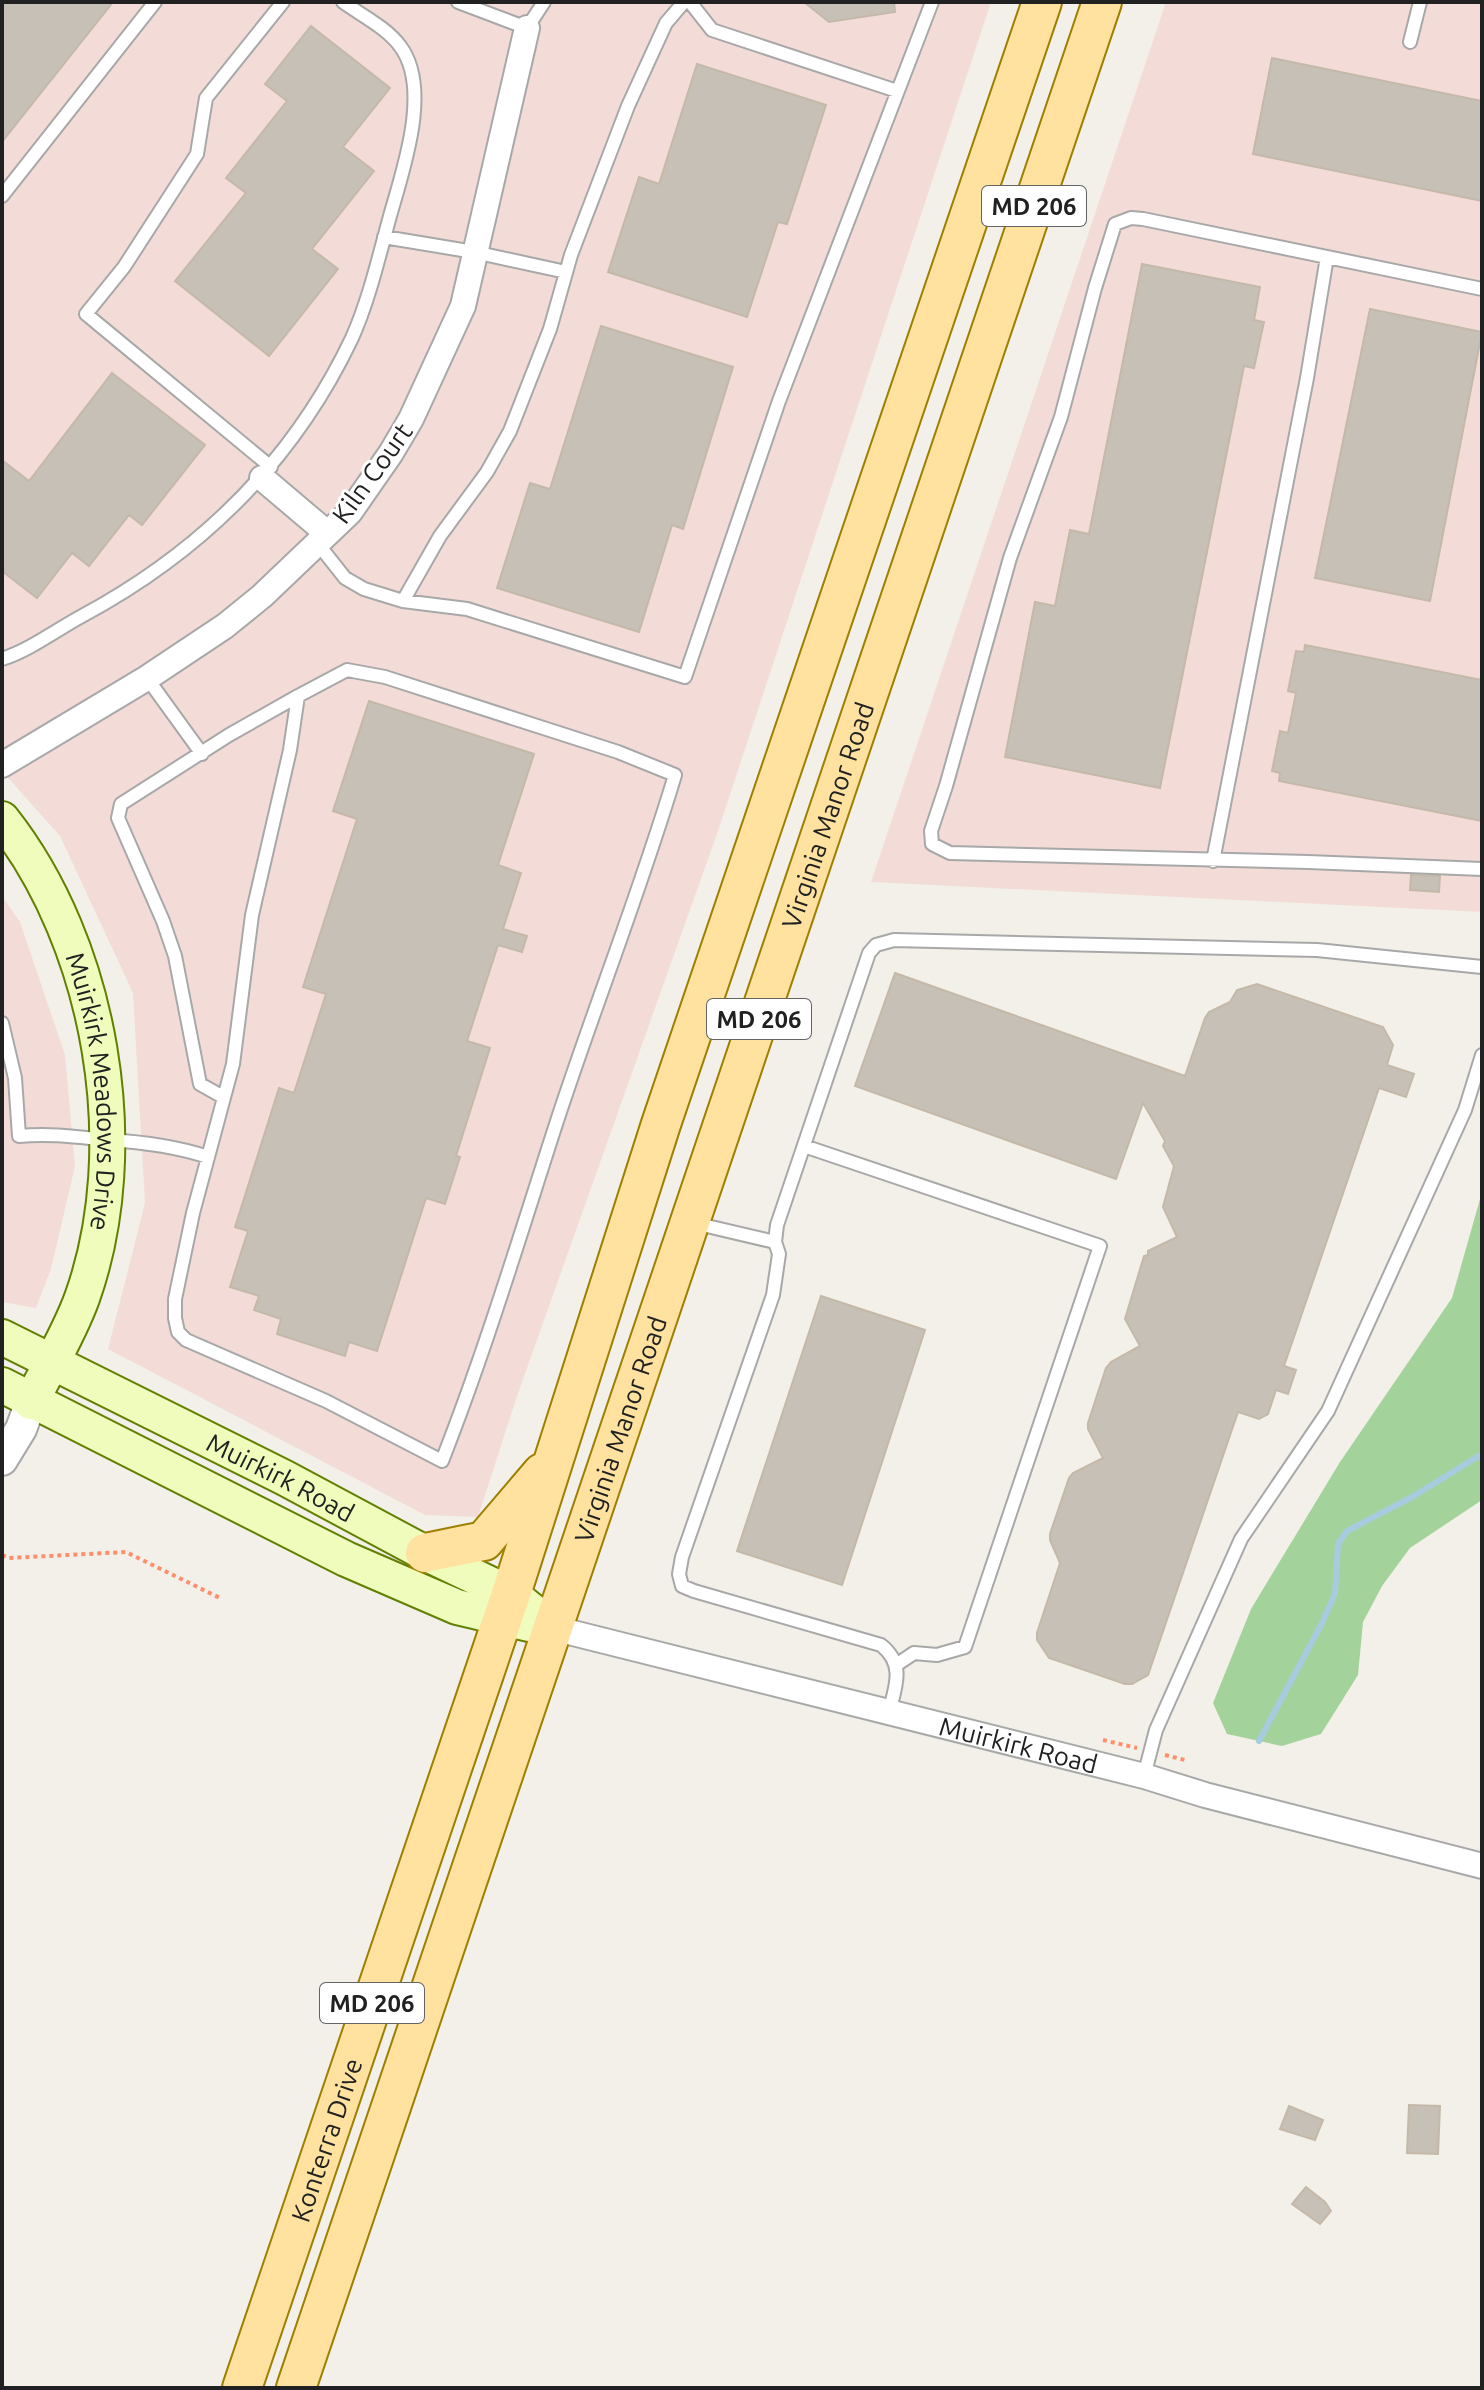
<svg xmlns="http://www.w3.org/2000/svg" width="1484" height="2390" font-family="Ubuntu,sans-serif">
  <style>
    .commercial { fill: #f3dcd7 }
    .forest { fill: #a4d29b }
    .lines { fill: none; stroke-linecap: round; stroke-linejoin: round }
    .stream { stroke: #a7cce0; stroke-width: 6 }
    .building { fill: #c7c0b7; stroke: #c4b9a9; stroke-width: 2 }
    .service-casing { stroke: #a8a8a8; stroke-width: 16 }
    .minor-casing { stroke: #a8a8a8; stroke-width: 28 }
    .tertiary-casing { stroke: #a8a8a8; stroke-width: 34 }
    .secondary-casing { stroke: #618001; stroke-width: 38 }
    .primary-casing { stroke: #9f7f00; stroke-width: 42 }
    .path { stroke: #ff8e6c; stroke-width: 4; stroke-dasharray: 4 4; stroke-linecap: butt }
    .service { stroke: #fff; stroke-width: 12 }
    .minor { stroke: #fff; stroke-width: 24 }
    .tertiary { stroke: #fff; stroke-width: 30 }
    .secondary { stroke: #f0fcbc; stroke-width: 34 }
    .primary { stroke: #ffe2a0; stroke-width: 38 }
    .labels { text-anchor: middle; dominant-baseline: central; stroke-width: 6; stroke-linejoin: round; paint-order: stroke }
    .shield { fill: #fff; stroke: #646464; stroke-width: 2 }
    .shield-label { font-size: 24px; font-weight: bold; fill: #212121 }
    .street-label { font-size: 26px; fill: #212121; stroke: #fff }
  </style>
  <rect width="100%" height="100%" fill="#f2f0e8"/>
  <!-- commercial -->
  <path class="commercial" d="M2 2H991L718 831 516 1399 478 1517 425 1515 108 1349 145 1203 133 993 60 836 2 771Z
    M1166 2H1482V912L871 882Z
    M2 896 20 922 65 1055 75 1166 51 1269 36 1308 2 1302Z"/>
  <!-- forest -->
  <path class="forest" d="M1482 1192V1500L1410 1548 1382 1586 1363 1622 1358 1675 1321 1734 1282 1746 1227 1734 1213 1703 1251 1609 1340 1462 1452 1298Z"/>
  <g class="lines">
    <!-- stream -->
    <path class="stream" d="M1259 1741 1321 1625 1335 1594 1338 1544 1347 1531 1412 1497 1482 1454"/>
  </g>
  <!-- building -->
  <path class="building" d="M2 2H113L2 142Z
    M804 2H894L895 12 829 22Z
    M311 26 390 88 343 147 374 171 312 249 338 269 269 356 175 281 246 193 226 178 287 101 265 84Z
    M1272 58 1482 101V201L1253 154Z
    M697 64 826 105 787 224 778 222 747 317 608 272 639 177 659 184Z
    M1142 264 1260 287 1254 320 1264 322 1254 368 1244 366 1160 788 1005 757 1035 602 1055 606 1070 530 1089 534Z
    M1370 309 1482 332 1430 601 1315 578Z
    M601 326 733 367 683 529 672 525 639 632 497 588 530 483 550 489Z
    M112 373 205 445 142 525 129 515 89 566 72 553 37 598 2 571V460L29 481Z
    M1305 645 1482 680V821L1279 781 1280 773 1272 771 1280 731 1288 733 1296 693 1288 691 1296 651 1304 652Z
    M369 701 534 754 498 865 521 873 503 929 527 936 522 952 498 945 467 1041 490 1048 456 1156 460 1157 445 1204 426 1198 377 1351 349 1342 345 1356 277 1334 281 1319 254 1310 259 1296 230 1287 248 1231 235 1227 279 1088 294 1093 326 994 303 987 357 819 333 811Z
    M1411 875 1440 876 1439 892 1410 890Z
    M895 973 1185 1076 1205 1018 1209 1012 1230 1002 1237 990 1257 984 1383 1027 1393 1045 1387 1065 1414 1074 1406 1097 1379 1088 1284 1366 1296 1370 1288 1394 1276 1390 1268 1414 1259 1419 1238 1412 1148 1675 1132 1684H1125L1049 1658 1037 1640V1633L1060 1563 1050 1540V1534L1069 1478 1073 1473 1103 1458 1088 1429V1423L1106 1368 1111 1362 1140 1346 1125 1319 1144 1256 1148 1255V1251L1177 1237 1163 1207 1174 1166 1163 1146 1165 1141 1143 1103 1116 1179 855 1086Z
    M821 1296 925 1330 842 1585 737 1551Z
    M1409 2105 1440 2106 1438 2154 1407 2153Z
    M1289 2106 1323 2120 1315 2140 1280 2129Z
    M1306 2187 1325 2202 1331 2211 1320 2224 1292 2204Z"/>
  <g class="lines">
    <defs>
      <path id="service" d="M458 2 527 28 544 2
        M690 2 712 30 897 91
        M1410 42 1420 2
        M2 196 155 2
        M384 237 474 252 566 272
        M1482 289 1143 219 1131 218 1115 224 1095 288 1061 417 1010 558 946 786 931 831 932 844 950 853 1308 862 1482 869
        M271 467 86 314 124 267 197 154 206 98 283 2
        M318 544 345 578 364 589 403 601 467 609 685 677 779 401 932 2
        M403 601 440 536 487 472 510 431 550 329 571 255 628 106 666 23 684 2
        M2 659C30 650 56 630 82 616 201 552 294 460 352 338 369 300 379 256 390 216 403 170 432 88 400 46 387 28 361 15 343 2
        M347 670 385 677 618 752 675 775C640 892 595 1005 557 1121 520 1235 486 1349 442 1461L326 1401 186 1340 178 1332 175 1318V1299L193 1213 233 1064 252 915 290 750 298 696Z
        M147 678 202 754
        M1213 861 1307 378 1327 257
        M2 1023 15 1078 19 1136C50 1133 78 1137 108 1140 143 1142 175 1146 208 1157
        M223 1097 200 1084 175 956 163 921 118 818 121 804 229 735 298 696
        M804 1146 1100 1246 965 1647 937 1655 914 1653 896 1665
        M694 1223 775 1242
        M889 1712C896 1686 905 1664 881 1645L694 1591 682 1586 679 1574 682 1557 773 1295 779 1254 775 1242 777 1225 869 953 876 945 894 940 1317 950 1482 967
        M1144 1776 1156 1730 1241 1539 1328 1411 1465 1110 1482 1055"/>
      <g id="minor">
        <path d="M262 478 327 533"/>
        <path d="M2 765 147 678 225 626 262 596 350 512 391 453 411 419 463 306 527 28"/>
        <path id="s1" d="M553 1628 1144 1776 1205 1795 1482 1866"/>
      </g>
      <path id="tertiary" d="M2 1460 21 1429 31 1402"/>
      <g id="secondary">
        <path id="s2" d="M2 819C101 944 136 1147 82 1298 69 1334 48 1368 31 1402"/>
        <path id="s3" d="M2 1337 285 1478 425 1553 511 1594 553 1628"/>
        <path d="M2 1385 346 1559 457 1607 529 1624"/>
      </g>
      <g id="primary">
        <path d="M425 1553 484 1541 542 1473"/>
        <path id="s4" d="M242 2388 511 1594 661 1124 1042 2"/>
        <path id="s5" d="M296 2388 1102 2"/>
      </g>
    </defs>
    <!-- service casing -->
    <use href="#service" class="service-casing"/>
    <!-- minor casing -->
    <use href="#minor" class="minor-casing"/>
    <!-- tertiary casing -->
    <use href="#tertiary" class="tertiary-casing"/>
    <!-- secondary casing -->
    <use href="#secondary" class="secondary-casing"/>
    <!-- primary casing -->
    <use href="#primary" class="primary-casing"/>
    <!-- path -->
    <path class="path" d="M2 1555 9 1558 126 1552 220 1598
      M1103 1740 1137 1748
      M1165 1755 1185 1760"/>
    <!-- service -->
    <use href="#service" class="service"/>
    <!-- minor -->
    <use href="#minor" class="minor"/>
    <!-- tertiary -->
    <use href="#tertiary" class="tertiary"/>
    <!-- secondary -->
    <use href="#secondary" class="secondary"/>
    <!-- primary -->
    <use href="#primary" class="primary"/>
  </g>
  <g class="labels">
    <!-- shield labels -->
    <g class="shield">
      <rect x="982" y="186" width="104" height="40" rx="6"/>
      <rect x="707" y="999" width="104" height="40" rx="6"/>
      <rect x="320" y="1983" width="104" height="40" rx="6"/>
    </g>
    <g class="shield-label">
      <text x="1034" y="206">MD 206</text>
      <text x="759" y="1019">MD 206</text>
      <text x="372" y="2003">MD 206</text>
    </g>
    <!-- street labels -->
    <g class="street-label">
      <text transform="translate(372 473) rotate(-54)">Kiln Court</text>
      <text stroke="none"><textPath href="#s5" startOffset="1660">Virginia Manor Road</textPath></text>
      <text stroke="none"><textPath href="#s2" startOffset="294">Muirkirk Meadows Drive</textPath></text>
      <text stroke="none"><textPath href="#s5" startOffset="1012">Virginia Manor Road</textPath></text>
      <text stroke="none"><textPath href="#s3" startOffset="312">Muirkirk Road</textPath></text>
      <text stroke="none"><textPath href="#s1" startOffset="480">Muirkirk Road</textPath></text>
      <text stroke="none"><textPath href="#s4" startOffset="262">Konterra Drive</textPath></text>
    </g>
  </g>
  <!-- border -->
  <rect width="1484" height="2390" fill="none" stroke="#212121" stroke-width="8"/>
</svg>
